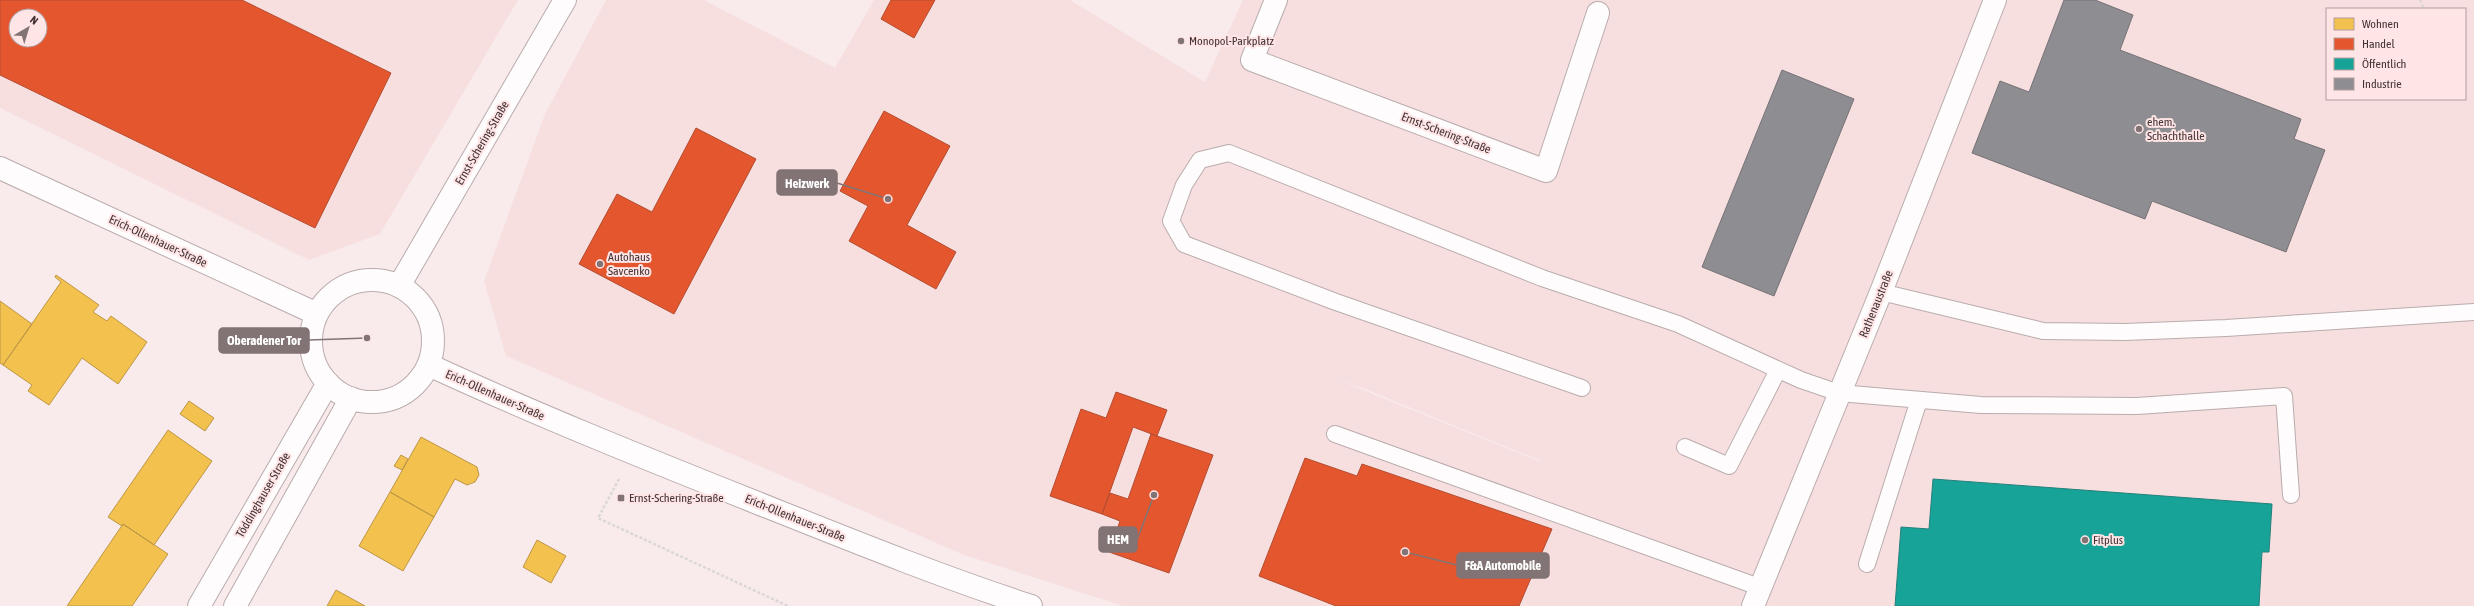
<svg xmlns="http://www.w3.org/2000/svg" width="2474" height="606" font-family="'Asap Condensed',sans-serif">
  <style>
    .built { fill: #f7dfe0; fill-rule: evenodd }
    .homes { fill: #f2c14e; stroke: #bd9646 }
    .shops { fill: #e4572e; stroke: #b34c30; fill-rule: evenodd }
    .public { fill: #17a398; stroke: #24817a }
    .industry { fill: #8d8d92; stroke: #767276 }
    .lines { fill: none; stroke-linecap: round; stroke-linejoin: round }
    .lane-casing { stroke: #baacad; stroke-width: 18 }
    .street-casing { stroke: #baacad; stroke-width: 24 }
    .secondary-casing { stroke: #baacad; stroke-width: 24 }
    .path { stroke: #dbd7d7; stroke-width: 2.5; stroke-dasharray: 3 2; stroke-linecap: butt }
    .lane { stroke: #fefcfc; stroke-width: 16 }
    .street { stroke: #fefcfc; stroke-width: 22 }
    .secondary { stroke: #fefcfc; stroke-width: 22 }
    .poi-dot { fill: #827374; stroke: #ffe5e6; stroke-width: 1.5 }
    .labels { text-anchor: middle; dominant-baseline: central; stroke-width: 4; stroke-linejoin: round; paint-order: stroke }
    .poi-label { font-size: 12px; fill: #423233; stroke: #ffe5e6; text-anchor: start }
    .street-label { font-size: 12px; fill: #423233; stroke: #ffe5e6 }
    .leader { fill: none; stroke: #827374; stroke-width: 1.5 }
    .callout-dot { fill: #827374; stroke: #ffe5e6; stroke-width: 1.5 }
    .callout { fill: #827374; stroke: #827374; stroke-width: 1.5 }
    .callout-label { font-size: 13px; text-anchor: middle; font-weight: bold; fill: #fff }
  </style>
  <rect width="100%" height="100%" fill="#f9ebec"/>
  <!-- built -->
  <path class="built" d="M0 0H518L380 234 309 260 0 108ZM16 16H40V40H16Z
    M606 0H704L835 68 874 0H1070L1205 82 1243 0H2474V606H1123L964 555 506 356 484 281 545 114ZM2327 9H2465V99H2327ZM1334 378 1367 390 1541 461V462Z"/>
  <!-- homes -->
  <path class="homes" d="M56 275 99 305 93 312 107 321 111 316 147 342 118 384 82 358 49 405 28 391 32 385 3 365 61 282 55 277Z
    M0 301 32 324 3 365 0 363Z
    M189 401 214 418 205 431 180 414Z
    M168 430 212 461 154 545 123 524 122 526 108 517Z
    M421 437 477 467 479 475 475 482 467 485 455 479 434 517 390 492Z
    M401 455 408 459 402 470 394 466Z
    M390 492 434 517 403 571 359 546Z
    M123 524 168 554 132 606H67Z
    M537 540 566 556 551 583 523 567Z
    M336 590 365 606H327Z"/>
  <!-- shops -->
  <path class="shops" d="M0 0H242L391 73 315 228 0 75ZM16 16H40V40H16Z
    M891 0H935L914 38 881 19Z
    M884 111 950 146 907 225 956 252 936 289 849 241 868 206 840 191Z
    M696 128 756 159 674 314 579 264 617 194 652 212Z
    M1116 392 1167 410 1157 436 1133 427 1102 514 1050 496 1081 409 1106 418Z
    M1151 434 1213 455 1169 573 1109 552 1120 521 1102 514 1110 493 1128 499Z
    M1305 458 1357 476 1362 464 1552 529 1519 606H1336L1259 576Z"/>
  <!-- public -->
  <path class="public" d="M1933 479 2272 504 2269 552H2262L2259 606H1895L1901 527 1929 529Z"/>
  <!-- industry -->
  <path class="industry" d="M2064 0H2095L2133 15 2120 50 2301 119 2294 139 2325 150 2286 252 2152 201 2145 219 1972 153 2000 81 2029 92Z
    M1782 70 1854 99 1774 296 1702 267Z"/>
  <g class="lines">
    <defs>
      <path id="lane" d="M1881 292 2043 331 2125 332 2226 328 2474 312
        M1582 388 1336 302 1184 244 1171 221 1184 185 1200 160 1229 153 1542 278 1678 324 1801 380 1839 393 1981 405 2137 406 2284 396 2291 495
        M1335 434 1759 587
        M1685 447 1729 466 1778 370
        M1867 564 1919 400"/>
      <path id="street" d="M1276 0 1252 60 1546 171 1598 13
        M399 286 565 0
        M1753 606 1881 292 1995 0"/>
      <path id="secondary" d="M0 168 317 314
        M311 341a61 61 0 1 1 122 0a61 61 0 1 1-122 0Z
        M429 365C535 414 642 457 750 500 843 537 936 575 1031 606
        M199 606 328 383
        M235 606 351 398"/>
    </defs>
    <!-- lane casing -->
    <use href="#lane" class="lane-casing"/>
    <!-- street casing -->
    <use href="#street" class="street-casing"/>
    <!-- secondary casing -->
    <use href="#secondary" class="secondary-casing"/>
    <!-- path -->
    <path class="path" d="M2420 0 2424 9
      M619 479 598 518 788 606"/>
    <!-- lane -->
    <use href="#lane" class="lane"/>
    <!-- street -->
    <use href="#street" class="street"/>
    <!-- secondary -->
    <use href="#secondary" class="secondary"/>
  </g>
  <!-- markers -->
  <g class="poi-dot">
    <circle cx="1181" cy="41" r="4"/>
    <circle cx="2139" cy="129" r="4"/>
    <circle cx="600" cy="264" r="4"/>
    <rect x="617" y="494" width="8" height="8" rx="2"/>
    <circle cx="2085" cy="540" r="4"/>
  </g>
  <g class="labels">
    <!-- poi labels -->
    <g class="poi-label">
      <text x="1189" y="41">Monopol-Parkplatz</text>
      <text x="2147" y="122">ehem.<tspan x="2147" dy="14">Schachthalle</tspan></text>
      <text x="608" y="257">Autohaus<tspan x="608" dy="14">Savcenko</tspan></text>
      <text x="629" y="498">Ernst-Schering-Straße</text>
      <text x="2093" y="540">Fitplus</text>
    </g>
    <!-- street labels -->
    <g class="street-label">
      <text transform="translate(1446 133) rotate(21)">Ernst-Schering-Straße</text>
      <text transform="translate(482 143) rotate(-60)">Ernst-Schering-Straße</text>
      <text transform="translate(158 241) rotate(25)">Erich-Ollenhauer-Straße</text>
      <text transform="translate(1876 304) rotate(-68)">Rathenaustraße</text>
      <text transform="translate(495 395) rotate(24)">Erich-Ollenhauer-Straße</text>
      <text transform="translate(263 495) rotate(-60)">Töddinghauser Straße</text>
      <text transform="translate(795 518) rotate(22)">Erich-Ollenhauer-Straße</text>
    </g>
  </g>
  <!-- callouts -->
  <path class="leader" d="M888 199L837 183M367 338L309 340M1154 495L1137 540M1405 552L1457 565"/>
  <g class="callout-dot">
    <circle cx="888" cy="199" r="4"/>
    <circle cx="367" cy="338" r="4"/>
    <circle cx="1154" cy="495" r="4"/>
    <circle cx="1405" cy="552" r="4"/>
  </g>
  <g class="callout">
    <rect x="777" y="170" width="60" height="25" rx="4"/>
    <rect x="219" y="328" width="90" height="25" rx="4"/>
    <rect x="1099" y="527" width="38" height="25" rx="4"/>
    <rect x="1457" y="553" width="92" height="25" rx="4"/>
  </g>
  <g class="callout-label">
    <text x="807" y="188">Heizwerk</text>
    <text x="264" y="345">Oberadener Tor</text>
    <text x="1118" y="544">HEM</text>
    <text x="1503" y="570">F&amp;A Automobile</text>
  </g>
  <!-- legend -->
  <rect x="2326" y="8" width="140" height="92" fill="#ffe5e6" stroke="#b39d9e"/>
  <rect x="2334" y="18" width="20" height="12" fill="#f2c14e" stroke="#b39d9e"/>
  <text x="2362" y="28" font-size="12" fill="#423233">Wohnen</text>
  <rect x="2334" y="38" width="20" height="12" fill="#e4572e" stroke="#b39d9e"/>
  <text x="2362" y="48" font-size="12" fill="#423233">Handel</text>
  <rect x="2334" y="58" width="20" height="12" fill="#17a398" stroke="#b39d9e"/>
  <text x="2362" y="68" font-size="12" fill="#423233">Öffentlich</text>
  <rect x="2334" y="78" width="20" height="12" fill="#8d8d92" stroke="#b39d9e"/>
  <text x="2362" y="88" font-size="12" fill="#423233">Industrie</text>
  <!-- north arrow -->
  <g transform="translate(28 28) rotate(38)"><circle r="19" fill="#ffe5e6" stroke="#b39d9e"/>
  <path d="M0-3L7 15L0 10L-7 15Z" fill="#827374"/>
  <text y="-6" font-size="11" font-weight="bold" text-anchor="middle" fill="#423233">N</text>
  </g>
</svg>
